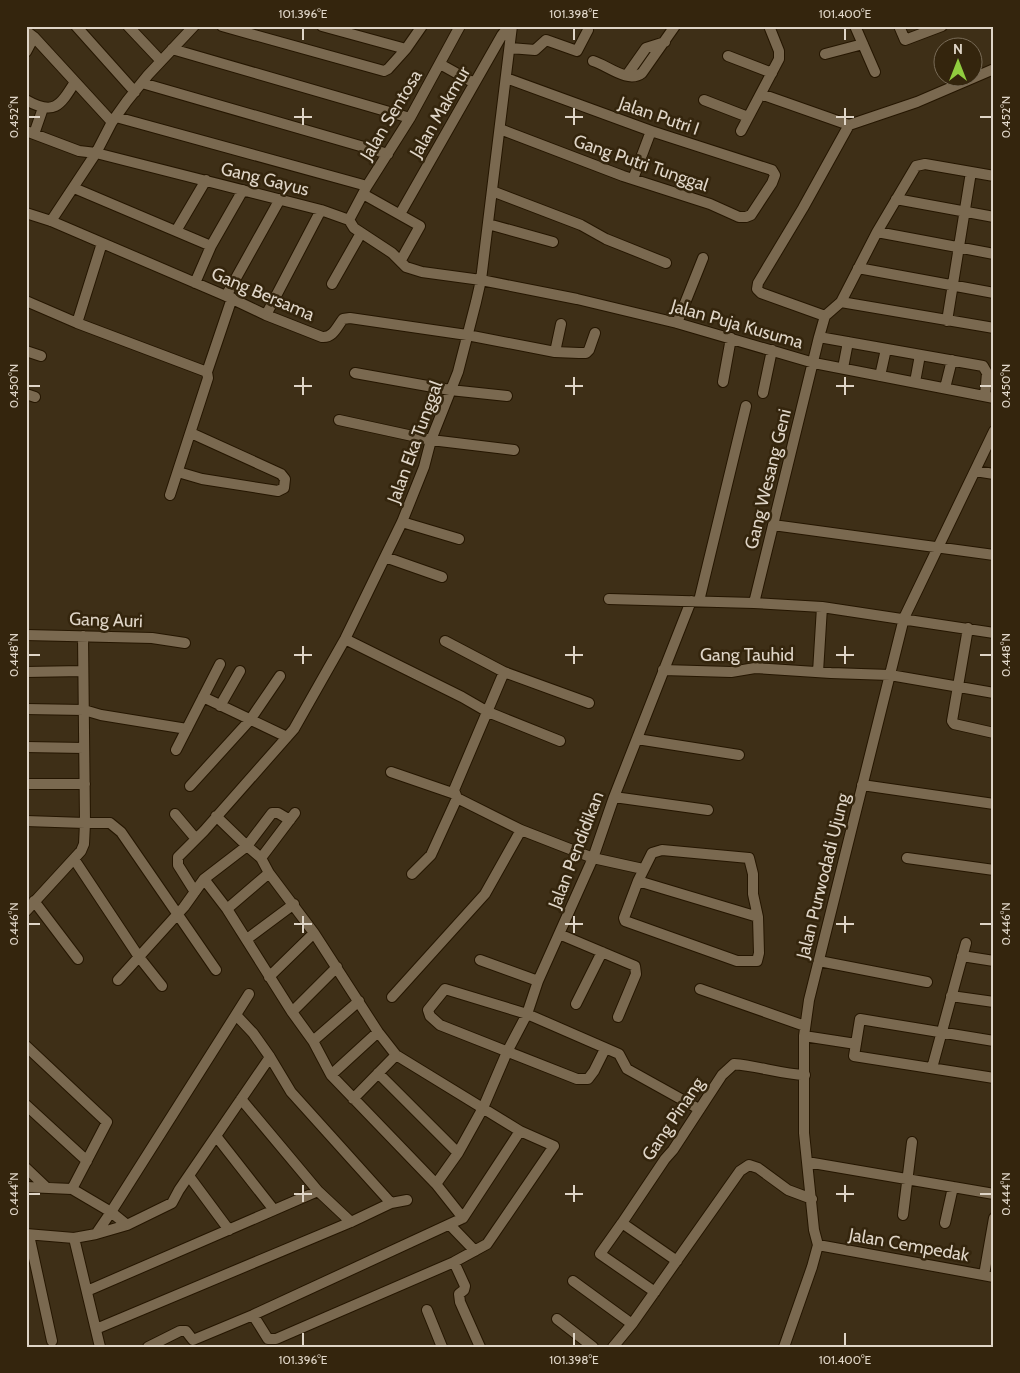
<svg xmlns="http://www.w3.org/2000/svg" width="1020" height="1373" font-family="Cabin,sans-serif">
  <style>
    .lines { fill: none; stroke-linecap: round; stroke-linejoin: round }
    .minor-casing { stroke: #251601; stroke-width: 12 }
    .minor { stroke: #7a6950; stroke-width: 10 }
    .ticks { fill: none; stroke: #dfd5c7; stroke-width: 2 }
    .labels { text-anchor: middle; dominant-baseline: central; stroke-width: 5; stroke-linejoin: round; paint-order: stroke }
    .street-label { font-size: 18px; fill: #dfd5c7; stroke: #34250d }
    .neatline { fill: none; stroke: #dfd5c7; stroke-width: 2 }
    .ticks-label { font-size: 12px; text-anchor: middle; fill: #dfd5c7 }
  </style>
  <rect width="100%" height="100%" fill="#3e2f17"/>
  <g class="lines">
    <defs>
      <path id="minor" d="M76 26 135 92
        M128 26 161 61
        M222 26 384 71 388 69 406 49 422 26
        M322 26 406 49
        M855 26 875 72
        M899 26 905 40 942 26
        M26 31 34 37 112 122
        M510 48 535 50 546 40 577 51 588 30
        M172 49 410 118
        M26 52 34 37
        M825 54 863 44
        M728 56 772 73
        M593 61C607 65 628 84 642 73L675 26
        M440 64 474 83
        M627 75 646 48 665 42
        M142 83 388 154
        M761 94 849 125 803 208 758 283 757 289 761 293 825 316 841 302 877 232 916 166 925 164 994 176
        M26 100C54 116 60 106 75 82
        M704 100 748 117
        M116 117 367 186
        M849 125 917 102 994 69
        M500 129 623 176 710 204 739 217H746L751 215 772 183 775 175 772 170 651 131 506 78
        M26 131 79 151 96 153 321 210 349 220 354 228 392 253 406 267 422 272 481 280 577 299 677 323 814 363 994 398
        M741 131 779 59V51L769 26
        M34 134 43 108
        M633 179 651 131
        M74 188 211 246
        M492 191 581 225 606 239 666 263
        M363 194 420 226 401 260
        M896 199 994 217
        M26 213 51 221 226 296 266 315 322 337C333 338 337 327 343 319L350 318 467 335 555 352 579 353H586L589 350 595 333
        M400 214 502 35 509 26
        M349 220 367 186 410 118 460 26
        M51 221 96 153 112 122 127 101 148 75 194 26
        M488 224 553 242
        M176 231 206 180
        M877 232 994 254
        M858 268 994 293
        M195 283 211 246 243 190
        M332 284 361 233
        M226 296 280 199
        M26 301 77 323 207 372 208 378 170 495
        M841 302 994 328
        M266 315 321 210
        M947 321 971 172
        M77 323 102 243
        M677 323 703 258
        M819 337 825 316
        M26 351 41 356
        M555 352 561 324
        M843 368 848 342
        M207 372 232 298
        M355 373 450 390 507 396
        M880 376 886 349
        M723 382 731 338
        M915 382 920 355
        M945 388 952 360
        M763 393 772 350
        M26 394 35 397
        M339 420 431 440 514 450
        M975 471 994 474
        M178 472 202 479 278 491 284 488 285 479 281 474 191 433
        M402 522 459 539
        M773 525 994 555
        M385 557 442 577
        M609 599 754 603 822 607 994 633
        M699 601 746 406
        M754 603 819 337 983 366 987 373 985 396
        M968 628 952 721 954 724 994 733
        M26 635 152 638 185 643
        M345 639 462 697 488 712 560 741
        M445 641 504 672 589 703
        M663 670 731 672 755 668 831 673 890 675 994 693
        M26 672 83 671
        M504 672 454 790 457 798 521 830 593 858 643 869
        M818 672 822 607
        M203 697 287 737
        M220 706 240 671
        M26 709 84 710 101 715 187 729
        M637 739 739 755
        M26 747 84 748
        M176 750 220 664
        M391 772 455 794
        M26 784H85
        M862 785 994 804
        M190 786 250 720 280 676
        M614 797 708 810
        M175 814 196 839
        M216 816 247 846 272 813H278L290 820
        M26 821 85 823 83 636
        M662 850 749 858 753 874V894L758 917 759 953 757 961H737L625 921 624 918 638 881 652 853Z
        M261 858 295 813
        M907 858 994 870
        M74 859 139 957 162 986
        M412 874 431 855 457 798
        M204 879 227 909 292 1012 313 1041 331 1075 378 1032
        M638 881 758 917
        M195 892 178 865V857L204 831 294 729 345 639 402 522 424 467 431 440 458 372 476 302 481 280 512 26
        M34 901 78 959
        M227 909 269 873
        M26 911 81 851 84 844 85 823H110L121 832 216 970
        M559 934 635 966 636 974 618 1017
        M247 939 294 904
        M962 956 994 961
        M480 960 538 981
        M819 961 927 982
        M269 977 314 933
        M118 980 184 907 204 879 247 846 261 858 269 873 314 933 378 1032 396 1055 520 1131 554 1146 487 1244 454 1262 276 1339H268L253 1315
        M700 989 805 1026
        M951 996 994 1002
        M392 997 485 894 521 830
        M576 1004 602 952
        M292 1012 337 967
        M236 1015 253 1033 270 1057 291 1092 391 1203
        M804 1036 856 1044
        M313 1041 359 1001
        M994 1041 860 1019 854 1056 994 1078
        M26 1046 107 1122 72 1189
        M605 1049 594 1071 588 1079H577L440 1025 430 1016 428 1010 445 989 527 1014 619 1054 627 1069 699 1109
        M932 1068 966 943
        M378 1073 458 1153
        M331 1075 436 1184 463 1218
        M241 1099 318 1191 351 1222
        M353 1099 396 1055
        M26 1105 87 1161
        M216 1136 274 1210
        M807 1162 994 1194
        M26 1168 47 1188
        M189 1176 229 1230
        M436 1184 458 1153 483 1108 507 1052 527 1014 538 981 593 858 614 797 691 601
        M26 1187 72 1189 111 1212 127 1225
        M903 1215 912 1142
        M622 1223 677 1261
        M945 1223 953 1187
        M450 1225 475 1251
        M26 1234 74 1238 100 1347
        M96 1234 127 1225 172 1203 179 1190 270 1057
        M29 1235 52 1341
        M74 1238 96 1234 111 1212 249 994
        M818 1245 994 1277
        M454 1262 465 1286 464 1290 459 1294 460 1302 480 1347
        M984 1275 994 1218
        M573 1281 632 1324
        M87 1291 318 1191
        M655 1292 600 1254 622 1223 665 1159 673 1150 722 1075 734 1064C758 1066 781 1074 805 1075
        M427 1310 442 1347
        M557 1319 593 1347
        M96 1329 351 1222 391 1203 407 1200
        M148 1347 180 1331H186L193 1340 253 1315 463 1218 520 1131
        M613 1347 632 1324 740 1171 749 1165 758 1168 788 1190 812 1199
        M784 1347 812 1267 818 1245 814 1230 804 1133V1036L809 1000 904 618 994 431"/>
    </defs>
    <!-- minor casing -->
    <use href="#minor" class="minor-casing"/>
    <!-- minor -->
    <use href="#minor" class="minor"/>
  </g>
  <!-- ticks -->
  <path class="ticks" d="M303 28V40M574 28V40M845 28V40M303 108V125M574 108V125M845 108V125M28 117H40M294 117H312M565 117H583M836 117H854M980 117H992M303 377V395M574 377V395M845 377V395M28 386H40M294 386H312M565 386H583M836 386H854M980 386H992M303 646V664M574 646V664M845 646V664M28 655H40M294 655H312M565 655H583M836 655H854M980 655H992M303 916V933M574 916V933M845 916V933M28 924H40M294 924H312M565 924H583M836 924H854M980 924H992M303 1185V1202M574 1185V1202M845 1185V1202M28 1194H40M294 1194H312M565 1194H583M836 1194H854M980 1194H992M303 1333V1346M574 1333V1346M845 1333V1346"/>
  <g class="labels">
    <!-- street labels -->
    <g class="street-label">
      <text transform="translate(440 112) rotate(-60)">Jalan Makmur</text>
      <text transform="translate(391 115) rotate(-59)">Jalan Sentosa</text>
      <text transform="translate(659 116) rotate(19)">Jalan Putri I</text>
      <text transform="translate(641 163) rotate(19)">Gang Putri Tunggal</text>
      <text transform="translate(265 179) rotate(14)">Gang Gayus</text>
      <text transform="translate(263 294) rotate(23)">Gang Bersama</text>
      <text transform="translate(737 324) rotate(16)">Jalan Puja Kusuma</text>
      <text transform="translate(415 442) rotate(-70)">Jalan Eka Tunggal</text>
      <text transform="translate(768 479) rotate(-76)">Gang Wesang Geni</text>
      <text transform="translate(106 620) rotate(2)">Gang Auri</text>
      <text x="747" y="655">Gang Tauhid</text>
      <text transform="translate(576 850) rotate(-69)">Jalan Pendidikan</text>
      <text transform="translate(823 876) rotate(-76)">Jalan Purwodadi Ujung</text>
      <text transform="translate(673 1119) rotate(-56)">Gang Pinang</text>
      <text transform="translate(909 1245) rotate(10)">Jalan Cempedak</text>
    </g>
  </g>
  <!-- border -->
  <rect width="1020" height="1373" fill="none" stroke="#34250d" stroke-width="55"/>
  <!-- north arrow -->
  <g transform="translate(958 62)"><circle r="24" fill="#34250d" stroke="#786b57"/>
  <path d="M0-4L9 19L0 12L-9 19Z" fill="#91cd3f"/>
  <text y="-8" font-size="14" font-weight="bold" text-anchor="middle" fill="#dfd5c7">N</text>
  </g>
  <rect x="28" y="28" width="964" height="1318" class="neatline"/>
  <g class="ticks-label">
    <text x="303" y="18">101.396°E</text>
    <text x="574" y="18">101.398°E</text>
    <text x="845" y="18">101.400°E</text>
    <text transform="translate(14 117) rotate(-90)" y="4">0.452°N</text>
    <text transform="translate(1006 117) rotate(-90)" y="4">0.452°N</text>
    <text transform="translate(14 386) rotate(-90)" y="4">0.450°N</text>
    <text transform="translate(1006 386) rotate(-90)" y="4">0.450°N</text>
    <text transform="translate(14 655) rotate(-90)" y="4">0.448°N</text>
    <text transform="translate(1006 655) rotate(-90)" y="4">0.448°N</text>
    <text transform="translate(14 924) rotate(-90)" y="4">0.446°N</text>
    <text transform="translate(1006 924) rotate(-90)" y="4">0.446°N</text>
    <text transform="translate(14 1194) rotate(-90)" y="4">0.444°N</text>
    <text transform="translate(1006 1194) rotate(-90)" y="4">0.444°N</text>
    <text x="303" y="1364">101.396°E</text>
    <text x="574" y="1364">101.398°E</text>
    <text x="845" y="1364">101.400°E</text>
  </g>
</svg>
